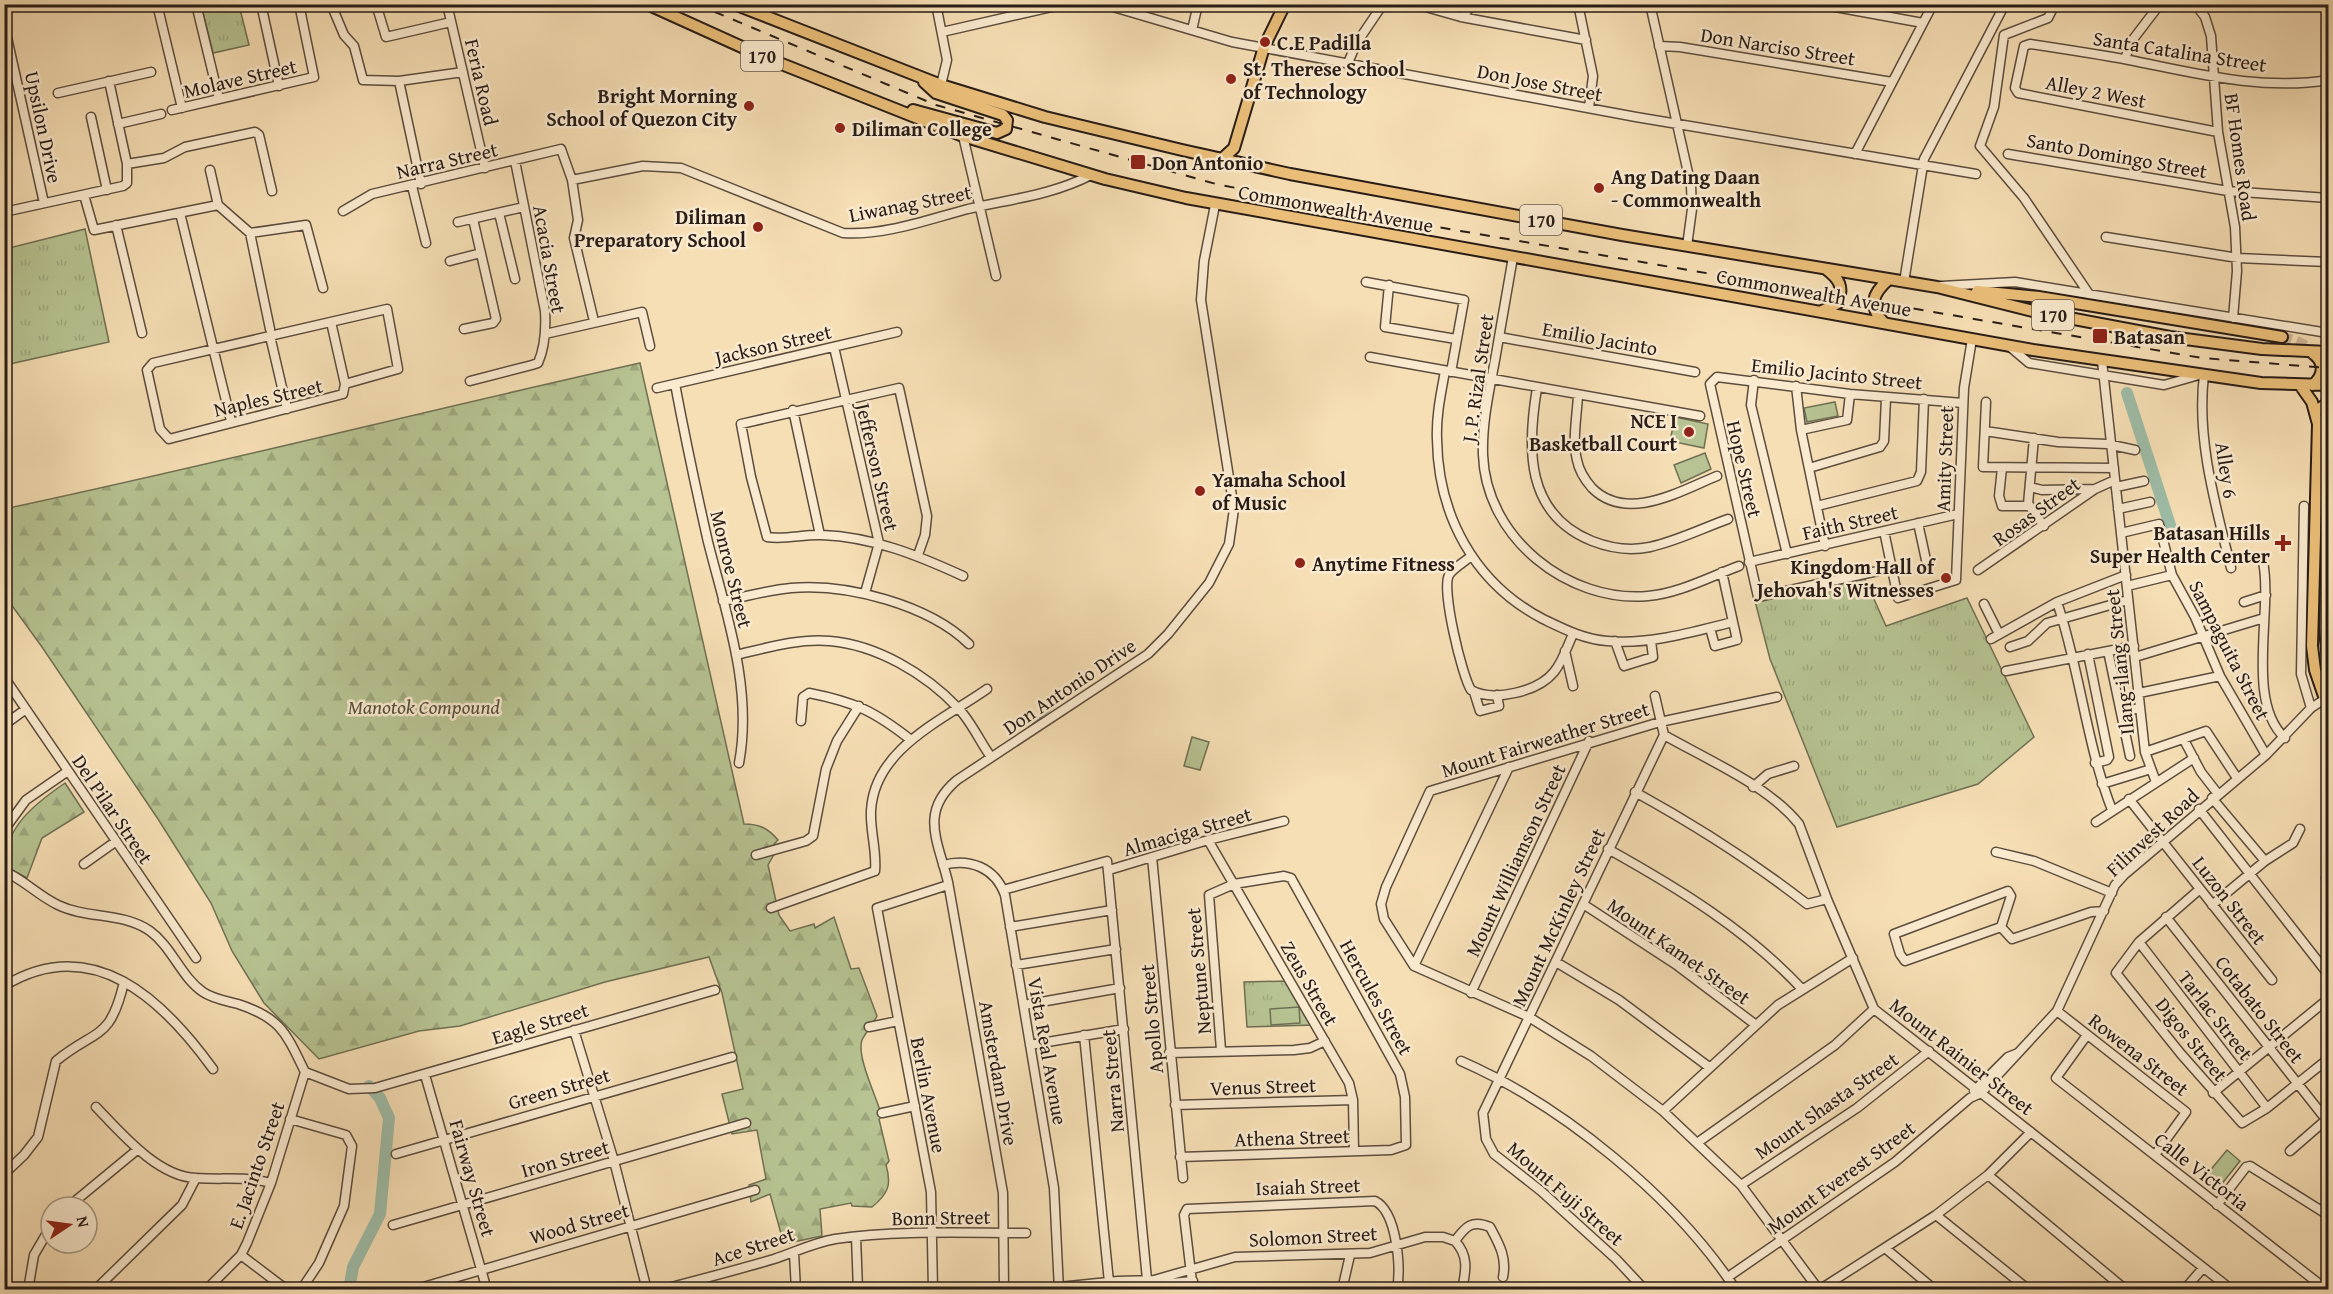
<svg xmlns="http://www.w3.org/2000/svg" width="2333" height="1294" font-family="'Gentium Book Plus',serif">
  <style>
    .grass { fill: url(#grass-tufts); stroke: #6f7054; stroke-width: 1.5 }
    .forest { fill: url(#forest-firs); stroke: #6f7054; stroke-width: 1.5 }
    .pitch { fill: #b7c392; stroke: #6f7054; stroke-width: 1.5 }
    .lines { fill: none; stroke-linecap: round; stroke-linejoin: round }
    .stream { stroke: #6e7d6e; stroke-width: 2 }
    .river { stroke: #9ebda8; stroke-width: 12 }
    .major-tunnel { stroke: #cdb895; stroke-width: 10; stroke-dasharray: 10 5; stroke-linecap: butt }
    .minor-casing { stroke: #5b4d3e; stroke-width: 11 }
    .major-casing { stroke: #271c17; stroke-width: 14 }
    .minor { stroke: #faeacf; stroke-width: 8 }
    .major { stroke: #ecc07a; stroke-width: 10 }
    .rail { stroke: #271c17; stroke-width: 2; stroke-dasharray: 10 10; stroke-linecap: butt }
    .poi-dot { fill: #8f2418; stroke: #faeacf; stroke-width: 2 }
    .labels { text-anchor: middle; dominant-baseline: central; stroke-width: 5; stroke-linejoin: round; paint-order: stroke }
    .shield { fill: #faeacf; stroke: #665a4e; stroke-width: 1.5 }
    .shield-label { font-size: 18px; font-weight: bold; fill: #271c17 }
    .poi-label { font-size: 20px; font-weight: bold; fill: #271c17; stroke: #faeacf; text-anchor: start }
    .street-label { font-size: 20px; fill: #271c17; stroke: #faeacf }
    .park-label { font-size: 20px; font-style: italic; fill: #524e3c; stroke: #faeacf }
  </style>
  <defs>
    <pattern id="grass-tufts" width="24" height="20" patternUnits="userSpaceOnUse" patternTransform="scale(1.5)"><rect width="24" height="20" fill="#b7c392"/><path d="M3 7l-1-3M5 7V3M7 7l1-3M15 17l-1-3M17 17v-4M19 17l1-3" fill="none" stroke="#9da77d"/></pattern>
    <pattern id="forest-firs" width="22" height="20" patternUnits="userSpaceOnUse" patternTransform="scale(1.5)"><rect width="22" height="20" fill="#b7c392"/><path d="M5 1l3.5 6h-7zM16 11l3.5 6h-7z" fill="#9da77d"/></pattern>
  </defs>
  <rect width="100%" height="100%" fill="#f7dfb5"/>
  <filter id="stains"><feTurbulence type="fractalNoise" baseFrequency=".00333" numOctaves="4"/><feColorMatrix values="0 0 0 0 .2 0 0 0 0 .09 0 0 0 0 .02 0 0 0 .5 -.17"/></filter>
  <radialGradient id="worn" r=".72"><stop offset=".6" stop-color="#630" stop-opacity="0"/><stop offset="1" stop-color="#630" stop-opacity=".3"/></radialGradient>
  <!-- grass -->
  <path class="grass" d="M201 5H239L249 45 213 53Z
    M85 229 109 342 5 365V249Z
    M1865 579 1886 626 1967 598 2034 737 1978 784 1837 827 1770 659 1755 601Z
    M1288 981 1315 1025 1247 1027 1244 982Z"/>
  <!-- forest -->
  <path class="forest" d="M640 363 744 824C759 824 768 828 778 840L774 844 776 851 768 865 779 915 790 931 814 924 815 928 834 917 851 969 859 968 877 1016C873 1024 866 1032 862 1040 856 1057 878 1100 882 1117L879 1119 889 1161 886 1165C892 1185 888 1194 872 1207L852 1206 851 1203 820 1209 822 1236 784 1244 770 1194 751 1202 749 1185 766 1179 757 1130 732 1134 722 1094 743 1089 722 993 709 957 605 982 460 1026 419 1031 319 1059 264 1003 232 951 211 903 158 819 42 647 5 596 4 509C217 464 428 410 640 363Z
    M65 783 84 812 42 838 27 878 5 866C4 827 36 803 65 783Z"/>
  <!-- pitch -->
  <path class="pitch" d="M1835 402 1838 416 1807 422 1804 408Z
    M1675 417 1708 424 1704 448 1670 441Z
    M1705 453 1711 469 1681 483 1674 465Z
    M1192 737 1209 742 1200 770 1184 766Z
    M1299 1007 1300 1023 1271 1025 1270 1009Z
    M2227 1150 2240 1161 2217 1190 2203 1179Z"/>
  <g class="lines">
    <!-- stream -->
    <path class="stream" d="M1028 728 1093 675"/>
    <!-- river -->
    <path class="river" d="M2127 393 2170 525
      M349 1290 353 1267 380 1214 389 1118 380 1098 369 1086"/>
    <!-- major-tunnel -->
    <path class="major-tunnel" d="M2282 337C2305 341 2321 353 2328 376"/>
    <defs>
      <path id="minor" d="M157 4 182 108
        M196 4 219 99
        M261 4 279 86
        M331 4 344 35 354 46 363 80 399 81 463 72
        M376 4 386 37 451 22
        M447 4 485 168
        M936 4 947 60 941 85
        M1103 4 1232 42 1636 117 1976 174
        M1415 4 1461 17 1586 40
        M1578 4 1593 76 1589 108
        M1650 4 1691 186 1692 209 1687 246
        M1819 4 1923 23
        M2055 4 2048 18 2004 35 1994 107 1980 146 2024 198 2089 294
        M2195 4 2205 17 2211 36 2218 132 2235 227 2237 271 2233 318
        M1461 17 1474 4
        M4 24 44 203
        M1192 30 1198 4
        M942 32 1065 4
        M1659 46 1680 47 1892 82
        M2125 59 2131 42 2160 4
        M1348 63 1356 44 1383 4
        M399 81 421 184
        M58 93 151 72
        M172 110 314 77 299 4
        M91 117 107 190
        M118 124 161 114
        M2218 132 2018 93 2015 88 2024 46 2030 44C2063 49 2096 54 2129 60 2195 73 2261 91 2328 80
        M963 136 996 276
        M1855 154 1933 4
        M2008 154 2228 191 2328 198
        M127 164 164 158 185 147 255 132 259 135 272 191
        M210 170 218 205
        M572 180 643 166 681 168 843 233C884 236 929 219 968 209 1011 199 1052 195 1091 175
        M412 186 426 243
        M84 195 94 230 218 205 250 233 306 225 323 288
        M343 211 372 194 561 149 572 180 578 220 574 238 593 317
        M4 212 123 186 127 183V164L109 81
        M180 213 231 421
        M499 213 515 279
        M458 222 524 207
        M116 225 142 333
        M250 233 270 329
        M2106 237 2238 258 2328 262
        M1513 257C1507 292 1501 326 1495 360 1489 392 1482 423 1483 455 1486 538 1568 603 1648 596 1680 593 1709 577 1739 566
        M450 261 481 253
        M1366 282 1464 300 1451 372
        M1904 282 1924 159 2005 4
        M1389 285 1385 327 1456 339
        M1941 286 2015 282 2328 333
        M331 322 345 384 343 394 169 439 160 429 147 370 153 363 387 309 398 369 345 384
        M464 329 493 323 496 319 473 219
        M545 334 642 312 650 346
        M270 336 287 409
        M1499 337 1695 372
        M2009 346 2029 363 2164 385 2199 375
        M834 347 879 543 865 593
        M1370 357 1700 416
        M2102 361 2145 752 2156 782
        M1445 371C1441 393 1436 416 1437 439 1438 515 1474 583 1543 619 1564 629 1583 639 1607 641 1650 645 1692 632 1733 622L1722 572
        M2204 375C2196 439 2216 507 2231 568
        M1754 380 1751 405 1787 554
        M470 381 532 365 538 363C545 347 546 328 545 311L515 161
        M675 384C685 437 696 489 708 542 726 613 753 689 739 763
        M1796 386 1801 430 1825 546
        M657 388 897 332
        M1537 388C1527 448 1525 514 1592 541 1610 548 1631 551 1650 547 1677 541 1703 528 1728 519
        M1578 395C1577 416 1572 440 1577 460 1579 471 1585 480 1592 488 1627 523 1680 491 1717 476
        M1986 402 1983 467 2114 468
        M793 410 820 535
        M1801 430 1847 420 1850 394
        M1985 431 2058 442 2107 444 2135 450
        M2034 438 2028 504 2044 526
        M1809 468 1880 447 1884 441 1886 398
        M2002 468 1999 496 2002 506H2030
        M2030 487 2042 490 2095 489
        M2116 487 2144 481
        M1817 506 1917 481 1921 472 1924 399
        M2304 506 2301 674 2311 708
        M2118 509 2150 502
        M1918 523 1926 560
        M1884 531 1898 598 1956 580 1964 388 1972 339
        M2121 533 2159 524 2172 575 2195 617 2220 676 2266 755
        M918 555 925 535 927 516 899 388 741 424 751 477 767 537C785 540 804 534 822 535 873 537 917 555 963 576
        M1470 557C1464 562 1452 569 1449 575 1441 589 1462 676 1471 690 1493 702 1538 692 1554 672 1563 661 1567 647 1573 634
        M1749 562 1958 514
        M2263 562C2273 610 2245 702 2285 738
        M1892 568 1758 597 1710 384 1717 377 1850 394 1963 403
        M1978 570 2095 489 2115 480
        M2127 586 2172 575
        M723 601C745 597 768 590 791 588 847 583 929 605 969 644
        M2057 602C2080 670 2086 743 2112 810
        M2244 602 2266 595
        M1984 604 1999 634
        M1710 628 1715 646 1737 640 1733 622
        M1991 639 2057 602 2126 575
        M1615 641 1624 666 1653 657 1651 641
        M2010 647 2028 641 2047 623 2128 600
        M1565 651 1573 686
        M2108 651 2130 756
        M2088 654 2109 757 2107 760 2095 763
        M736 655C766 648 799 638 830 641 877 645 926 674 958 708 971 721 980 742 991 757
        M2135 657 2264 618
        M2006 671 2134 646
        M4 677 196 958
        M1474 692 1480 711 1499 706 1497 695
        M2139 693 2220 676
        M1655 696 1664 735C1706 759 1769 786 1799 824L1827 899 1874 1009 2232 1290
        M1777 697 1660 722 1430 791 1386 887 1381 904 1384 919 1414 966 1529 1017 1591 1056 1663 1111 1741 1185 1819 1290
        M2121 712 2140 708
        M801 721 803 697 809 693C855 702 874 711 911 740
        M4 725 26 709
        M2184 740 2201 772 2218 794
        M2145 752 2206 731 2237 778
        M2102 784 2151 769
        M1753 787 1768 774 1794 766
        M1635 792C1695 825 1753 862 1807 904L1827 899
        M2212 798 2265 861
        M2129 799 2272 980
        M2199 809 2328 974
        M2096 822 2194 758
        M4 830 26 800 68 771
        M1208 840 1349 1083 1353 1100 1354 1151
        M1608 849C1678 888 1747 930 1802 989
        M1996 852 2034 861 2112 893
        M756 855 806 841 813 836 826 769 837 741 859 706
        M1152 857 1183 1178
        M84 864 115 842
        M943 865C969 858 995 867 1005 895L1054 1188 1059 1290
        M1109 870 1208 840 1284 821
        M4 871C24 880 39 896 58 905 87 919 123 912 150 931 172 947 181 977 203 992 213 999 227 1001 238 1004 281 1018 286 1033 305 1072L349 1089 375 1088 715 990
        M2326 878 2328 882
        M2200 889 2139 942 2116 973 2181 1054 2242 1123 2267 1108 2328 1059
        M1003 890 1107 861 1148 1290
        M1583 904 1678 966 1756 1025
        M2212 905 2265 861 2293 843 2300 829
        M771 908 875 871C877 851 870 831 871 811 874 749 943 720 987 689
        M2166 917 2328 1122
        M1010 927 1112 910
        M2001 927 2011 896 2008 891 1894 934 1900 954 1905 961 2001 927 2012 939 2091 912 2104 911
        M2139 942 2267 1108
        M1556 962 1619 1000 1709 1067
        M1016 965 1116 949
        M1414 966 1509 767
        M4 986C93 932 163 1000 213 1069
        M1471 993 1589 741
        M1024 1005 1120 988
        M2057 1011 2186 1112 2155 1155
        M869 1027 898 1021
        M574 1030 614 1161 647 1290
        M1084 1035 1109 1282
        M2087 1035 2056 1078 2327 1290
        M1030 1045 1124 1029
        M1169 1053 1294 1050 1310 1048 1325 1041
        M1461 1061C1562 1105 1675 1197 1736 1290
        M425 1075 487 1290
        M1974 1091 2008 1057 2018 1053
        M2213 1093 2328 999
        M1175 1105 1353 1100
        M96 1107C121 1133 158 1177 196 1178 223 1180 245 1176 271 1183
        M1663 1111 1778 1005 1853 958
        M882 1113 915 1106
        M290 1119 346 1135 352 1146 344 1206 319 1263 301 1290
        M1697 1143 1835 1045 1874 1009
        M2290 1151 2328 1118
        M396 1154 732 1057
        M1180 1157 1391 1150 1406 1145 1405 1097 1400 1074 1291 878 1284 876 1234 884 1209 895 1221 1050
        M4 1174 24 1155 38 1137 56 1061C96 1028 110 1042 124 982
        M1988 1175 2126 1290
        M1741 1185 1857 1108 1929 1051
        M2217 1205 2246 1167 2250 1166 2328 1215
        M68 1207 137 1150
        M1936 1215 2029 1290
        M393 1225 746 1123
        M856 1237 858 1290
        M1455 1241C1465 1227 1472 1219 1490 1227 1499 1244 1507 1257 1503 1277
        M1885 1248 1935 1290
        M794 1253 796 1290
        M241 1255 287 1290
        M1728 1277 1895 1162 1970 1098 1981 1093 2057 1011 2115 885 2124 875 2266 755 2311 708 2328 697
        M1154 1280 1235 1257 1370 1253 1425 1237H1443L1455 1241C1469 1256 1466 1270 1462 1290
        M1059 1287 1118 1281 1154 1280 1160 1284 1193 1281
        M28 1290 34 1255 51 1226
        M95 1290 182 1205 196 1178
        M206 1290 241 1255 247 1243 271 1183 305 1072
        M413 1290 755 1190
        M660 1290C698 1280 737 1270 774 1259 795 1252 813 1243 835 1239 898 1230 962 1233 1026 1233
        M933 1290 931 1192 877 908 948 885
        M1004 1290 1003 1193 948 882C938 841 919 812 957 780L1148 654 1168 634 1209 583 1229 544 1234 509 1201 300 1204 261 1215 205
        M1193 1290 1184 1215 1187 1209 1375 1201C1397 1212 1401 1267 1397 1290
        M1342 1290 1350 1255
        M1645 1290 1616 1259 1541 1191 1494 1154 1486 1139 1483 1113 1664 735
        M1819 1290 1936 1215 1988 1175 2031 1132
        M2184 1290 2203 1268"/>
      <path id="major" d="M647 4 764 57 963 136 1105 179 1186 198 2033 350 2261 383 2328 385
        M734 4 941 85 1045 117 1182 150 1290 174 1622 235 1937 287 2037 312 2170 337 2262 349 2328 352
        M913 110 997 133 1006 129 1007 120 1003 115 936 93 924 82
        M1222 159 1234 148 1264 47 1285 4
        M1977 291 2039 297 2282 337
        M1822 311 1838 303C1844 286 1839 279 1826 269
        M1884 323C1868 306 1872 294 1889 279
        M2311 352C2325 361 2325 374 2313 385
        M2300 385 2312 402 2318 424 2312 646 2315 670 2328 708
        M2316 411 2328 403
        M2328 506 2325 628 2328 660"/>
    </defs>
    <!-- minor casing -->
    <use href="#minor" class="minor-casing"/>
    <!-- major casing -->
    <use href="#major" class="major-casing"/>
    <!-- minor -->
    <use href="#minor" class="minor"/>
    <!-- major -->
    <use href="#major" class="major"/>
    <!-- rail -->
    <path class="rail" d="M696 4 936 105 1216 184 1414 223 2202 358 2328 368"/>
  </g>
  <!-- markers -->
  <g class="poi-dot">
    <circle cx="1265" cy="42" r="6"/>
    <circle cx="1231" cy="79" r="6"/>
    <circle cx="749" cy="106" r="6"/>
    <circle cx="840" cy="128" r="6"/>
    <rect x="1130" y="154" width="16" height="16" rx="3"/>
    <circle cx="1599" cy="188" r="6"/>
    <circle cx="758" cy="227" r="6"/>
    <rect x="2092" y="328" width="16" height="16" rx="3"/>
    <circle cx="1689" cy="432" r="6"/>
    <circle cx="1200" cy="491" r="6"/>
    <path d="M2280 534h6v6h6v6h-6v6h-6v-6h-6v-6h6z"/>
    <circle cx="1300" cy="563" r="6"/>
    <circle cx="1946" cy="578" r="6"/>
  </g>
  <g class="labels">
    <!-- shield labels -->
    <g class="shield">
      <rect x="741" y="41" width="42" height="30" rx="4.5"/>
      <rect x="1520" y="205" width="42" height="30" rx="4.5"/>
      <rect x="2032" y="300" width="42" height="30" rx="4.5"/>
    </g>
    <g class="shield-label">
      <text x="762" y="56">170</text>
      <text x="1541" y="220">170</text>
      <text x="2053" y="315">170</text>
    </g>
    <!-- poi labels -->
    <g class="poi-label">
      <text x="1277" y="42">C.E Padilla</text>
      <text x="1243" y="68">St. Therese School<tspan x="1243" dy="23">of Technology</tspan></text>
      <text x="737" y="95" text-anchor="end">Bright Morning<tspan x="737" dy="23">School of Quezon City</tspan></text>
      <text x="852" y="128">Diliman College</text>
      <text x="1152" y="162">Don Antonio</text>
      <text x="1611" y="176">Ang Dating Daan<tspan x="1611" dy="23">- Commonwealth</tspan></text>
      <text x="746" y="216" text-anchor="end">Diliman<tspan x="746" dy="23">Preparatory School</tspan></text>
      <text x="2114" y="336">Batasan</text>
      <text x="1677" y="420" text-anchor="end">NCE I<tspan x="1677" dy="23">Basketball Court</tspan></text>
      <text x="1212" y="479">Yamaha School<tspan x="1212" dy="23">of Music</tspan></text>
      <text x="2270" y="532" text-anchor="end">Batasan Hills<tspan x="2270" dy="23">Super Health Center</tspan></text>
      <text x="1312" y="563">Anytime Fitness</text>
      <text x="1934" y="566" text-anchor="end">Kingdom Hall of<tspan x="1934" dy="23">Jehovah's Witnesses</tspan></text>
    </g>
    <!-- street labels -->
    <g class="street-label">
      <text transform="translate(1778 46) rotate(9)">Don Narciso Street</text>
      <text transform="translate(2180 51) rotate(9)">Santa Catalina Street</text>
      <text transform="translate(240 78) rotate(-13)">Molave Street</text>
      <text transform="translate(482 82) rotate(77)">Feria Road</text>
      <text transform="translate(1540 82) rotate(11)">Don Jose Street</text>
      <text transform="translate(2096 91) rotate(11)">Alley 2 West</text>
      <text transform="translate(44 127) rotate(78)">Upsilon Drive</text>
      <text transform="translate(2117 155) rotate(10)">Santo Domingo Street</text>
      <text transform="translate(2241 157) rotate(82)">BF Homes Road</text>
      <text transform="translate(447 160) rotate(-13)">Narra Street</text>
      <text transform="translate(910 203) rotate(-11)">Liwanag Street</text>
      <text transform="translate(1336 208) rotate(10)">Commonwealth Avenue</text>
      <text transform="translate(550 259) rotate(80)">Acacia Street</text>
      <text transform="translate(1814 292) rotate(10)">Commonwealth Avenue</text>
      <text transform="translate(1600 338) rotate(10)">Emilio Jacinto</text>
      <text transform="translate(773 344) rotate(-13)">Jackson Street</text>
      <text transform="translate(1837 373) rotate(6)">Emilio Jacinto Street</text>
      <text transform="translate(1477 378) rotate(-82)">J. P. Rizal Street</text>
      <text transform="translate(268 397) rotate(-13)">Naples Street</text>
      <text transform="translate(1944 459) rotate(-88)">Amity Street</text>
      <text transform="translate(878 467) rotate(77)">Jefferson Street</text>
      <text transform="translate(1745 469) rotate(77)">Hope Street</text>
      <text transform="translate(2227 470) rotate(81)">Alley 6</text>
      <text transform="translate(2036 511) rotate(-36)">Rosas Street</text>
      <text transform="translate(1850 522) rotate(-13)">Faith Street</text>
      <text transform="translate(732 569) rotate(76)">Monroe Street</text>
      <text transform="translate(2230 650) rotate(63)">Sampaguita Street</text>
      <text transform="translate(2119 662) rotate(-96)">Ilang-ilang Street</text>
      <text transform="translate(1069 686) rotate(-34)">Don Antonio Drive</text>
      <text transform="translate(1545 739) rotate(-17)">Mount Fairweather Street</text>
      <text transform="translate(113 809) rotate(56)">Del Pilar Street</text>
      <text transform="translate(1187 831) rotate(-16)">Almaciga Street</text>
      <text transform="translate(2152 832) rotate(-43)">Filinvest Road</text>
      <text transform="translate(1515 860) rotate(-65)">Mount Williamson Street</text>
      <text transform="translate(2230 900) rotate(52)">Luzon Street</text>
      <text transform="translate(1558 917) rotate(-65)">Mount McKinley Street</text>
      <text transform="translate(1679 951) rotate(35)">Mount Kamet Street</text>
      <text transform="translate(1198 971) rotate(-95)">Neptune Street</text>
      <text transform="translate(1310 983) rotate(60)">Zeus Street</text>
      <text transform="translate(1377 997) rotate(61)">Hercules Street</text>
      <text transform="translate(2260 1009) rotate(52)">Cotabato Street</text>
      <text transform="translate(2216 1015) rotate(52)">Tarlac Street</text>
      <text transform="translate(1151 1019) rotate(-95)">Apollo Street</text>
      <text transform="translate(540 1023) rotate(-17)">Eagle Street</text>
      <text transform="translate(2192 1039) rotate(51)">Digos Street</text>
      <text transform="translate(1048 1051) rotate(80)">Vista Real Avenue</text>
      <text transform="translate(2139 1054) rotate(38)">Rowena Street</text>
      <text transform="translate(1962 1056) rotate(38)">Mount Rainier Street</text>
      <text transform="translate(999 1073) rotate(80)">Amsterdam Drive</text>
      <text transform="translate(1112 1081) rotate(-95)">Narra Street</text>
      <text transform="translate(1263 1086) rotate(-2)">Venus Street</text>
      <text transform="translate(559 1088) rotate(-16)">Green Street</text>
      <text transform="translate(929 1095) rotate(79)">Berlin Avenue</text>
      <text transform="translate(1826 1105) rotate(-35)">Mount Shasta Street</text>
      <text transform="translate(1292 1137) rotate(-2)">Athena Street</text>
      <text transform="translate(565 1158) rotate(-16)">Iron Street</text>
      <text transform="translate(256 1165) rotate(-71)">E. Jacinto Street</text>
      <text transform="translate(2202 1171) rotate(38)">Calle Victoria</text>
      <text transform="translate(1841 1177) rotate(-36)">Mount Everest Street</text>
      <text transform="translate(473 1178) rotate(74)">Fairway Street</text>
      <text transform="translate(1308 1186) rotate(-2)">Isaiah Street</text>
      <text transform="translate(1566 1193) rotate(41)">Mount Fuji Street</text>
      <text transform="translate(941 1217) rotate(-1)">Bonn Street</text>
      <text transform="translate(579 1223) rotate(-16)">Wood Street</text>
      <text transform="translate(1313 1236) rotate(-3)">Solomon Street</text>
      <text transform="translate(753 1246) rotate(-18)">Ace Street</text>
    </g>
    <!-- park labels -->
    <g class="park-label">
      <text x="424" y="706">Manotok Compound</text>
    </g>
  </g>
  <!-- margin -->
  <rect width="2333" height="1294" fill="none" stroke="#f7dfb5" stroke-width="24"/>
  <rect x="6" y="6" width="2321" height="1282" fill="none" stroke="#271c17" stroke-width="3"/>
  <rect x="12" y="12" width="2309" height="1270" fill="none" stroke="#271c17" stroke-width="1.5"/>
  <!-- north arrow -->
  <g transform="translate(69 1225) rotate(77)"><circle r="28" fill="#faeacf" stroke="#a69885" stroke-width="1.5"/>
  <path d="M0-4.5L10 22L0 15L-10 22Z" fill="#8f2418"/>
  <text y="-9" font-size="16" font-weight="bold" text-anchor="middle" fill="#271c17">N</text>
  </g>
  <rect width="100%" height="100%" filter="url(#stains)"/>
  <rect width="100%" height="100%" fill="url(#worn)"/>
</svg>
